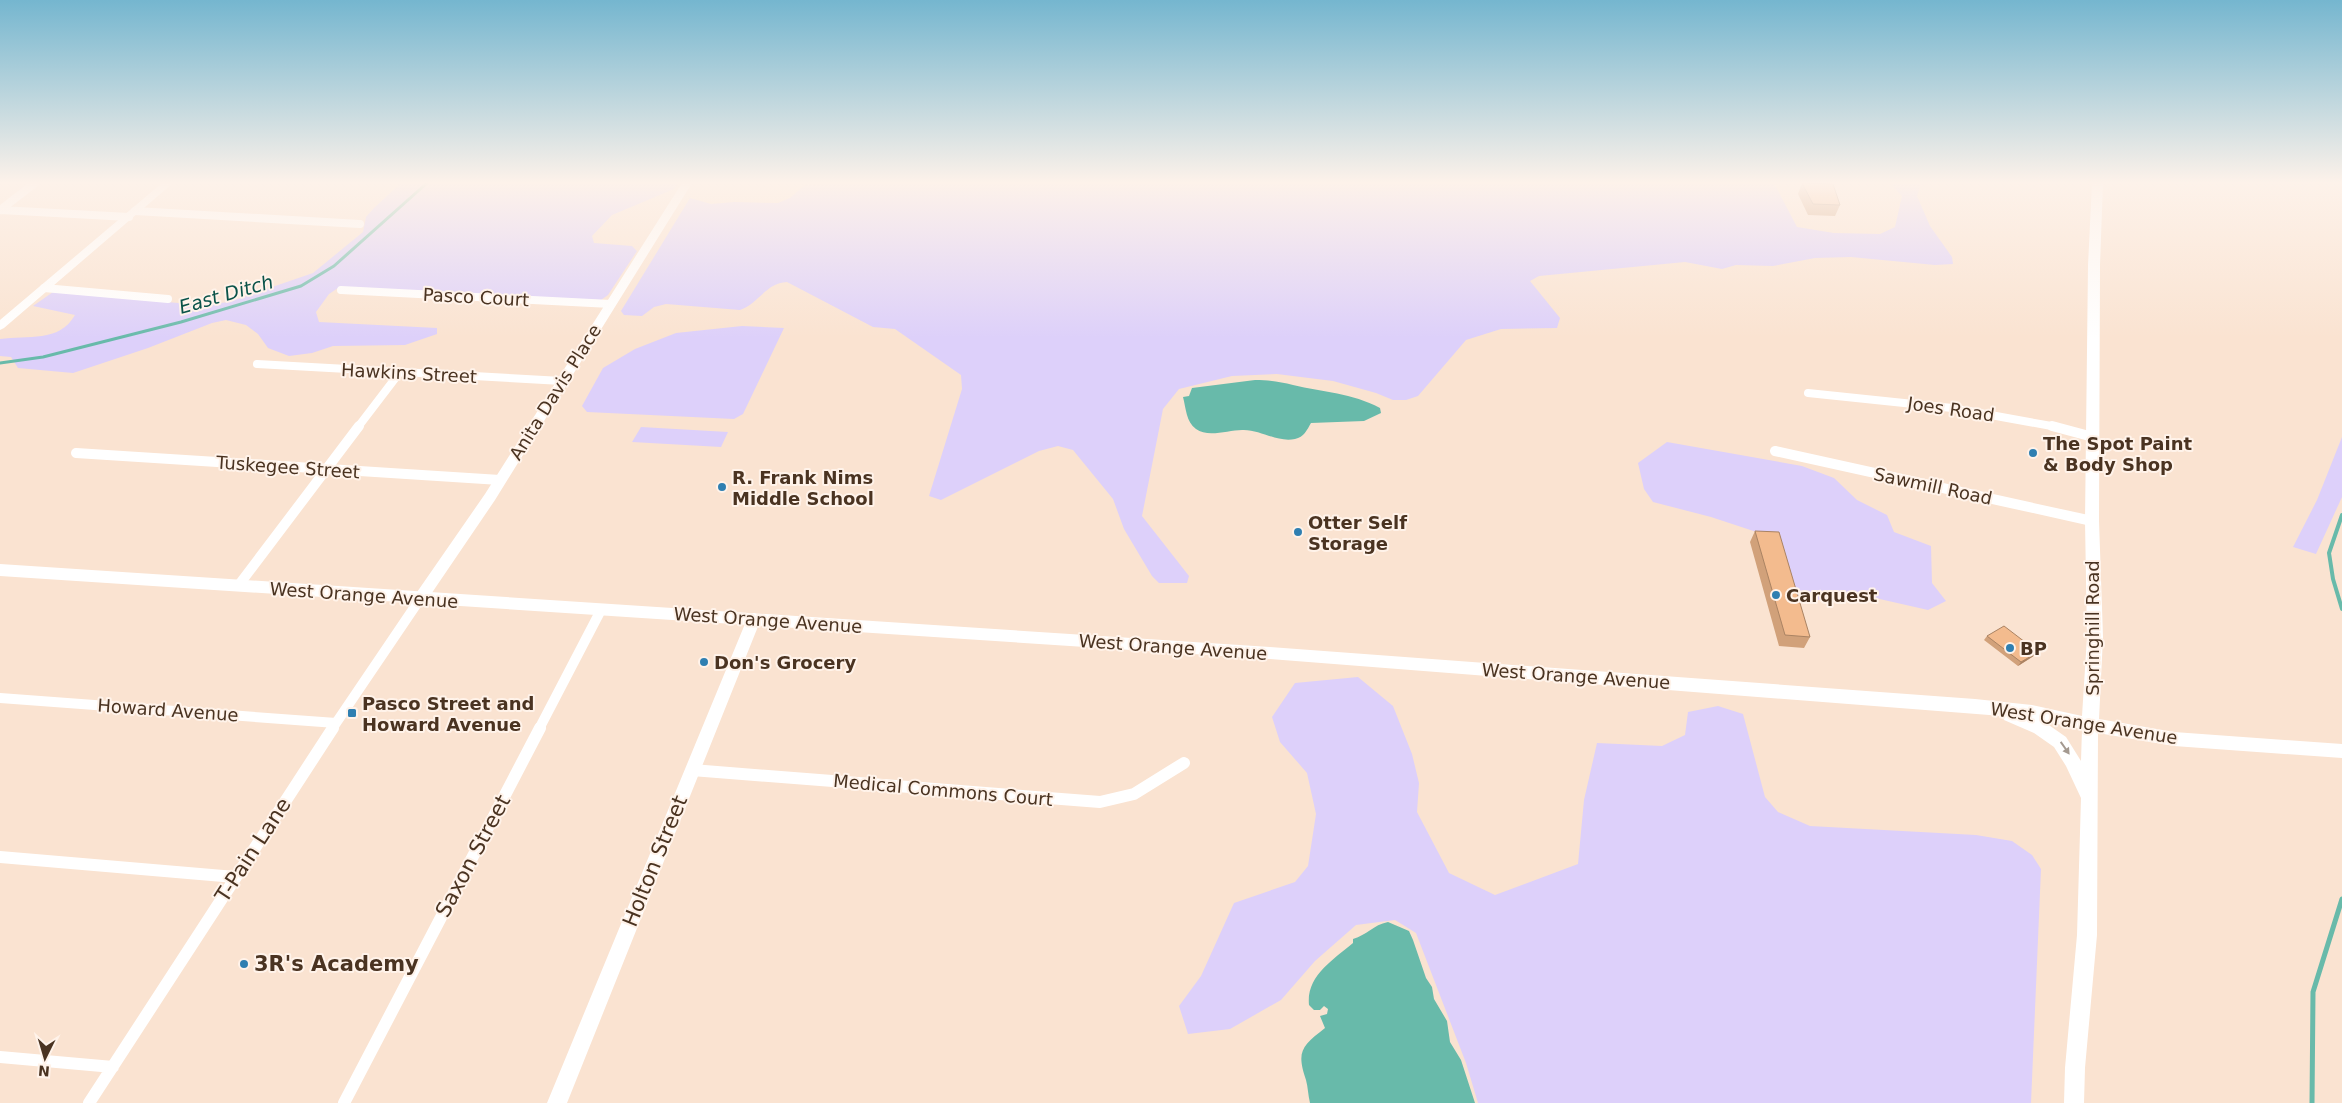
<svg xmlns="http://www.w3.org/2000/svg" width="2342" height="1103" font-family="'DejaVu Sans',sans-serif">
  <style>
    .green { fill: #ddd0fa }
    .water { fill: #68baaa }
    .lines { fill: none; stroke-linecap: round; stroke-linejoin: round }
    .stream-far2 { stroke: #68baaa; stroke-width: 3 }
    .stream-far1 { stroke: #68baaa; stroke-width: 4 }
    .stream { stroke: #68baaa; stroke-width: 5 }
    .minor-far2 { stroke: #fff; stroke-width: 8 }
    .minor-far1 { stroke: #fff; stroke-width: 10 }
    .minor { stroke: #fff; stroke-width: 12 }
    .tertiary { fill: #fff; fill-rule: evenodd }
    .secondary { fill: #fff; fill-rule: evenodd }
    .wall { fill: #d1a17a }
    .shaded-wall { fill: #aa8363 }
    .building { fill: #f3bb8e; stroke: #aa8363 }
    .oneway { fill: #a49990 }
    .poi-dot { fill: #2f7fb1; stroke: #fff3ea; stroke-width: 2 }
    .labels { text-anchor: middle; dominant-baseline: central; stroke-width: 4; stroke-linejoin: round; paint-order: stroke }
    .street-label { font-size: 18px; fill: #4a3321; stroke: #fff3ea }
    .poi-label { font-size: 18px; font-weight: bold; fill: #4a3321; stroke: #fff3ea; text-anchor: start }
    .water-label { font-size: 19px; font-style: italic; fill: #0a5349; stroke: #fff3ea }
    .near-street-label { font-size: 21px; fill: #4a3321; stroke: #fff3ea }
    .near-poi-label { font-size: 21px; font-weight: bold; fill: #4a3321; stroke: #fff3ea; text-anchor: start }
  </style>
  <rect width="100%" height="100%" fill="#fae3d1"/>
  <!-- green -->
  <path class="green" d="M401 183H679L674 189 612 215 592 236 594 243 632 246 637 251 608 295 601 300 338 288 329 294 316 312 319 322 437 328V334L405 345 333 346 312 353 289 356 268 348 258 334 246 325 226 320 212 323 148 348 73 373 18 368 11 357 0 356V339C28 335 59 343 75 315L33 306 53 292 201 305 229 302 313 273 363 232 366 217 374 208Z
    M854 183H1774L1797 227 1834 233 1880 234 1895 227 1902 196 1890 183H1921L1917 196 1930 226 1952 257 1953 264 1935 265 1851 257 1815 258 1773 266 1736 265 1722 269 1685 262 1539 276 1530 281 1560 318 1557 328 1501 329 1466 340 1418 396 1406 400H1393L1376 393 1333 381 1277 374 1232 376 1179 389 1163 409 1142 516 1189 576 1187 583H1159L1152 576 1124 529 1113 499 1073 450 1058 446 1039 451 941 500 929 496 962 389 961 375 895 329 873 327 787 282C766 283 759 303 740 310L666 304 654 307 642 316 624 315 621 311 690 198 711 204 734 202 778 203 790 198 805 185Z
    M742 326 784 328 743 414 734 419 587 412 582 406 603 368 635 349 676 333Z
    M641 427 728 432 721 447 632 442Z
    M2342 437V497L2316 554 2293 547 2317 500Z
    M1667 442 1802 466 1834 478 1857 500 1887 515 1894 532 1931 546 1932 583 1946 601 1928 610 1862 595 1838 599 1808 600 1794 593 1781 540 1711 517 1653 502 1644 489 1638 463Z
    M1358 677 1393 706 1412 754 1419 783 1417 812 1449 873 1495 895 1578 864 1584 800 1597 743 1662 746 1685 735 1688 712 1718 706 1743 714 1765 797 1778 812 1810 826 1976 835 2012 841 2032 855 2041 869 2031 1103H1478L1466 1063 1416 933 1395 920 1356 925 1315 961 1281 1000 1230 1029 1188 1034 1179 1006 1201 976 1234 903 1295 882 1308 866 1316 814 1307 773 1280 742 1272 717 1295 683Z"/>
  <!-- water -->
  <path class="water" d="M1255 380C1269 380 1280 382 1293 385 1323 392 1352 393 1380 408L1381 413 1364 421 1311 423C1307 430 1304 437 1295 439 1277 443 1260 429 1242 430 1228 430 1208 438 1196 429 1186 422 1186 408 1183 397L1189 396 1192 388Z
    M1388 922 1409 931 1413 940 1426 978 1432 987 1434 999 1447 1021 1450 1042 1461 1060 1475 1103H1310C1308 1095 1308 1087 1306 1080 1296 1051 1302 1046 1325 1028L1320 1016 1327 1014 1328 1009 1324 1006 1320 1010H1314L1309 1005C1306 976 1333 960 1353 943V939C1367 935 1373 925 1388 922Z"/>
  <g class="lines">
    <!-- stream-far2 -->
    <path class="stream-far2" d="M0 363 43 357 181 322 301 286 334 266 427 183"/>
    <!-- stream-far1 -->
    <path class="stream-far1" d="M2342 515 2329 553 2333 579 2342 609"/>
    <!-- stream -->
    <path class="stream" d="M2312 1103 2313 992 2342 899"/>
    <!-- minor-far2 -->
    <path class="minor-far2" d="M0 210 129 217
      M0 210 35 183
      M135 211 360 224
      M44 288 168 299
      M341 290 611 304
      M257 364 562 381
      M1808 393 1952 408 2057 427
      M358 427 400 372"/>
    <!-- minor-far1 -->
    <path class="minor-far1" d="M2052 426 2093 437
      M1775 451 2092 521
      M76 453 500 480
      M238 586 359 426
      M0 698 336 723
      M332 729 420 599
      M539 729 601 610"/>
    <!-- minor -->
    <path class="minor" d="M692 770 1100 802 1134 794 1184 763
      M0 857 235 877
      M0 1057 113 1067
      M89 1103 333 728
      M344 1103 540 728"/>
    <!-- tertiary -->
    <path class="tertiary" d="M162 183H173L4 328 0 330V320Z
      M682 183H692L495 500 425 603H415L413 599 415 595 485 494Z
      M754 613 759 615 761 619 567 1103H547L747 619 749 615Z"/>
    <!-- secondary -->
    <path class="secondary" d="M2092 183H2103L2100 265 2099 521 2103 637 2099 719 2174 732 2342 744V758L2174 746 2098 733 2097 935 2085 1068 2084 1103H2064L2065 1068 2077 935 2081 798 2066 766 2054 747 2034 733 2004 720 2002 716 1270 659 0 576V564L1270 647 1975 699 2032 705 2082 716 2087 637 2085 521 2088 265ZM2043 721 2082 729 2081 761 2066 737Z"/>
  </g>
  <!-- wall -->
  <path class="wall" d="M1802 183 1840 205 1835 216 1808 215 1798 194Z
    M1755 531 1810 637 1804 648 1779 646 1750 542Z
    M1987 636 2035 655 2018 666 1984 640Z"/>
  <!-- shaded-wall -->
  <path class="shaded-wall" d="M2038 652 2035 655 2018 666 2021 662Z"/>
  <!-- building -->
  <path class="building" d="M1802 183 1833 184 1840 205 1813 204Z
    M1755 531 1779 532 1810 637 1785 635Z
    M2004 626 2038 652 2021 662 1987 636Z"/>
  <!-- one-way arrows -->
  <defs><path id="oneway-solid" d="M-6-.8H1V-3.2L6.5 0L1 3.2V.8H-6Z" transform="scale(1.25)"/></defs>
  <use class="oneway" href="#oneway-solid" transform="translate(2065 748) rotate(55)"/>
  <!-- sky -->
  <linearGradient id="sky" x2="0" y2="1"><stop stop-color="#75b6cf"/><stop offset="0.54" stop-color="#fdf2ea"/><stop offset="1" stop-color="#fdf2ea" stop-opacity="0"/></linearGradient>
  <rect width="2342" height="338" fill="url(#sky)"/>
  <!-- markers -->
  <g class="poi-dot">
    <circle cx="2033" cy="453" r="5"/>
    <circle cx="722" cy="487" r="5"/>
    <circle cx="1298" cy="532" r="5"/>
    <circle cx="1776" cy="595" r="5"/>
    <circle cx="2010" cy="648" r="5"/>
    <circle cx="704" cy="662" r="5"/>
    <rect x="347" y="708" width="10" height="10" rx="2.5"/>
    <circle cx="244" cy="964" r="5"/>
  </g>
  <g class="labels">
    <!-- street labels -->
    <g class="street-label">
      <text transform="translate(476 297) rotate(3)">Pasco Court</text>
      <text transform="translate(409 373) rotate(3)">Hawkins Street</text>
      <text transform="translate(555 392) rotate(-58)">Anita Davis Place</text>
      <text transform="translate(1951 409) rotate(8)">Joes Road</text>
      <text transform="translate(288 467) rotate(4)">Tuskegee Street</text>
      <text transform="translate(1933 486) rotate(12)">Sawmill Road</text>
      <text transform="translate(364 595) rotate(4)">West Orange Avenue</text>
      <text transform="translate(768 620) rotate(4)">West Orange Avenue</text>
      <text transform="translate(2092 628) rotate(-90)">Springhill Road</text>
      <text transform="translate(1173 647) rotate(4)">West Orange Avenue</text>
      <text transform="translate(1576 676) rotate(4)">West Orange Avenue</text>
      <text transform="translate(168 710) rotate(4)">Howard Avenue</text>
      <text transform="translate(2084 723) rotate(9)">West Orange Avenue</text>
      <text transform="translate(943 790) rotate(5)">Medical Commons Court</text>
    </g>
    <!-- poi labels -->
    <g class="poi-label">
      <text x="2043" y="443">The Spot Paint<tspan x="2043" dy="21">&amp; Body Shop</tspan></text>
      <text x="732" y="477">R. Frank Nims<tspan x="732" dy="21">Middle School</tspan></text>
      <text x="1308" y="522">Otter Self<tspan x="1308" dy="21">Storage</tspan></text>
      <text x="1786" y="595">Carquest</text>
      <text x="2020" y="648">BP</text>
      <text x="714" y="662">Don's Grocery</text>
      <text x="362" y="703">Pasco Street and<tspan x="362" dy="21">Howard Avenue</tspan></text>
    </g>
    <!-- water labels -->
    <g class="water-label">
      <text transform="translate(226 294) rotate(-16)">East Ditch</text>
    </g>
    <!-- near-street labels -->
    <g class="near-street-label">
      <text transform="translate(253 850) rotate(-57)">T-Pain Lane</text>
      <text transform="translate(473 856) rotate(-62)">Saxon Street</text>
      <text transform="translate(655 861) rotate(-68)">Holton Street</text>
    </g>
    <!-- near-poi labels -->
    <g class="near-poi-label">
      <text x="254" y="964">3R's Academy</text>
    </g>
  </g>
  <!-- north arrow -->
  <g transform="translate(45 1058) rotate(185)" stroke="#fff3ea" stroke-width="4" paint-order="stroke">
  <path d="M0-4L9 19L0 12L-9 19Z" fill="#4a3321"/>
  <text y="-8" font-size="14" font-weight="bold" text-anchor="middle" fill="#4a3321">N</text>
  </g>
</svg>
